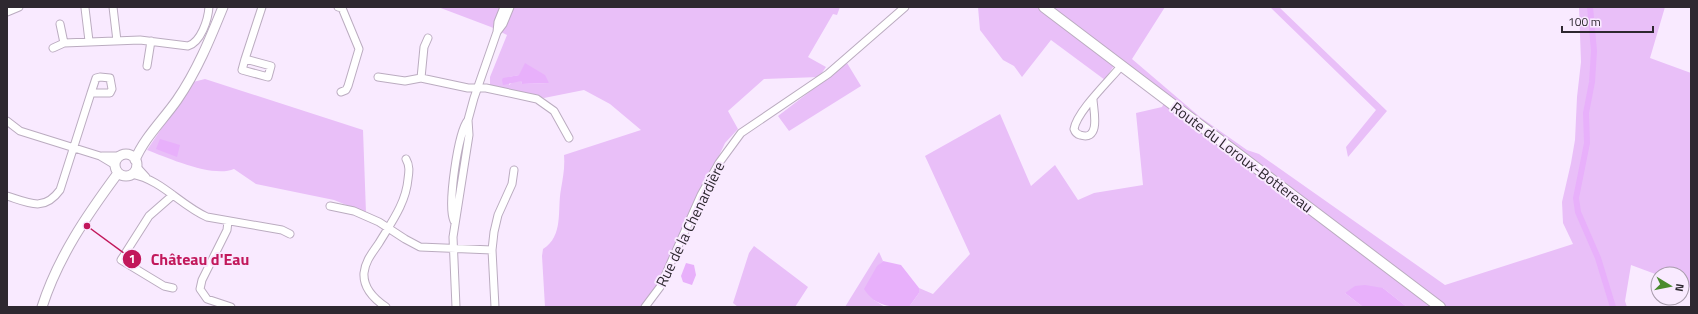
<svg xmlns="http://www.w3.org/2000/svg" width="1698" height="314" font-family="'Titillium Web',sans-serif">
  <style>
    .green { fill: #e9bff8; fill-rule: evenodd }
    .water { fill: #e8b0fb }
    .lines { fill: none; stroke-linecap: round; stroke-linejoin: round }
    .canal { stroke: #e8b0fb; stroke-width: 6 }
    .minor-casing { stroke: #bbacc0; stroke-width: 9 }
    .tertiary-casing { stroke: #bbacc0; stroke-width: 11 }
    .secondary-casing { stroke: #bbacc0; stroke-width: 12 }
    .minor { stroke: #fff; stroke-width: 7 }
    .tertiary { stroke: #fff; stroke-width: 9 }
    .secondary { stroke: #fff; stroke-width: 10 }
    .labels { text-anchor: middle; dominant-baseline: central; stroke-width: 4; stroke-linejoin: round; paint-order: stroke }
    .street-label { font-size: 15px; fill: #2e2830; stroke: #f9eaff }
    .leader { fill: none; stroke: #c2185b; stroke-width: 1.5 }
    .callout-dot { fill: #c2185b; stroke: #f9eaff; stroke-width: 1.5 }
    .mark-label { font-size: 12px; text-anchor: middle; font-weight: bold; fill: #fff }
    .callout-label { font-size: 16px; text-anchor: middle; font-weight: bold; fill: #c2185b; stroke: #f9eaff; stroke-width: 4; stroke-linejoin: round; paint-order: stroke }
  </style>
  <rect width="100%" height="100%" fill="#f9eaff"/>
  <!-- green -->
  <path class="green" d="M438 7H840L837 15 833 14 808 57 826 67 819 77 764 79 728 111 738 129 725 143 654 293 641 307H545L542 256 543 249C564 236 557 210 561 189 563 177 565 168 564 155L641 130 610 104 584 90 544 98 490 86V77L507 35 491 27ZM519 75 549 83 522 84 521 81H514L509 85V77Z
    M978 7H1165L1132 59 1200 117 1247 150 1259 154 1445 285 1573 244 1563 223 1562 202 1571 163 1575 140 1577 97 1581 62 1579 7H1665L1650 58 1691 73V288L1682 284V274L1658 275 1631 265 1625 301 1627 307H1407L1383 288 1345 293 1363 307H909L919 293V288L933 294 970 254 925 156 1000 114 1031 186 1055 165 1078 200 1094 193 1143 185 1136 113 1162 107 1164 103 1115 64 1105 80 1051 40 1022 77 1014 66 1003 60 980 30Z
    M1270 7H1279L1387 111 1348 157 1346 147 1376 110Z
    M847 63 861 86 789 131 778 116Z
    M205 79 363 130 366 213 334 200 256 184 234 169C213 178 168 158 147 150L193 82Z
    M754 246 808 287 795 307H738L733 303 749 253Z
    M879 252 883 261C870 271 874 285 874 300L885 307H845Z"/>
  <!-- water -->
  <path class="water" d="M525 63 545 75 549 83 522 84 521 81 503 85 502 80 503 78 519 75Z
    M160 139 180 145 177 157 156 149Z
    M883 261 901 265 919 288V293L909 307C890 307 876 307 864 289L877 266Z
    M686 263 694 265 696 275 692 285 683 282 681 276Z
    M1365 285 1383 288 1407 307H1363L1345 293 1355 286Z"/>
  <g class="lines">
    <!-- canal -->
    <path class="canal" d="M1590 7 1594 51 1592 82 1586 113 1587 143 1576 198 1578 212 1598 258 1613 307"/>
    <defs>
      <path id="minor" d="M113 7 117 41
        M338 7 342 8 359 49 348 86 346 90 341 92
        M504 7 498 22 497 32 503 24 510 7
        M85 8 89 41
        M7 12 19 7
        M60 24 64 43
        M53 48 64 43 140 40 188 46C201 42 208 20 209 7
        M245 59 271 66 268 77 242 70Z
        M245 59 262 7
        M147 66 151 41
        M100 77 110 78 112 89 110 93H91L96 78Z
        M378 77 405 81 421 78 468 88H486L537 99 554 111 569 138
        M421 78 424 47 428 38
        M1093 99C1093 108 1102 142 1080 135 1076 134 1075 132 1074 129 1077 111 1110 80 1122 65
        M7 121 20 131 100 156 115 165
        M102 156H120
        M136 166 146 177
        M132 174C162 180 180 205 207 217L282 230 290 234
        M7 196C29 203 44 212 60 190L91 93
        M330 206 354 211 379 222 405 239 420 247 492 250
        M228 221 227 230 202 280 200 289 207 299 231 307
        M454 221C447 206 458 132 468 120
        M173 288 164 286 121 260 149 216 173 195
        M386 307C374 299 363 288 364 273 365 261 373 252 379 243 391 223 406 203 408 179 409 172 410 166 406 159
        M456 307 453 237 469 135 468 120 474 98 497 32
        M495 307 492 250 494 232 498 215 512 184 514 170
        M645 307 660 287 701 195 719 163 741 133 828 74 905 7"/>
      <path id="tertiary" d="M115 165a11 11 0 1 1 22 0a11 11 0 1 1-22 0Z
        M135 160C144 138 163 120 177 100 197 71 210 39 223 7
        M42 307C58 257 87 215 118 173"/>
      <path id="secondary" d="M1044 7 1440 307"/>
    </defs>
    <!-- minor casing -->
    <use href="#minor" class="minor-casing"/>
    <!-- tertiary casing -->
    <use href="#tertiary" class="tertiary-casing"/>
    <!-- secondary casing -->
    <use href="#secondary" class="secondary-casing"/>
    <!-- minor -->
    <use href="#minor" class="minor"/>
    <!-- tertiary -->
    <use href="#tertiary" class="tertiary"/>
    <!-- secondary -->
    <use href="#secondary" class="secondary"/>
  </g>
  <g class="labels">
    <!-- street labels -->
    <g class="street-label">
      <text transform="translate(1242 157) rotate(37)">Route du Loroux-Bottereau</text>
      <text transform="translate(690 224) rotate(-64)">Rue de la Chenardière</text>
    </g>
  </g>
  <!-- callouts -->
  <path class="leader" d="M87 226L132 259"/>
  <g class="callout-dot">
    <circle cx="87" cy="226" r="4"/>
    <circle cx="132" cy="259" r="10"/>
  </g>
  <g class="mark-label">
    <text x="132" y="263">1</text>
  </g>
  <g class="callout-label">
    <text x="200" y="265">Château d'Eau</text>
  </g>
  <!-- border -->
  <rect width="1698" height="314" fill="none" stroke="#2e2830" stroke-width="16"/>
  <!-- north arrow -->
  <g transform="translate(1670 286) rotate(100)"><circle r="19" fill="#f9eaff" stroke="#a89cac"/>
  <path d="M0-3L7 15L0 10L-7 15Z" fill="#4a8b2d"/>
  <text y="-6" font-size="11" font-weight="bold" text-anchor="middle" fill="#2e2830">N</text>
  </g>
  <!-- scale -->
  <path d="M1562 26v6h91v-6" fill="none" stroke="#2e2830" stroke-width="2"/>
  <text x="1568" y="26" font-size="12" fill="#2e2830" stroke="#f9eaff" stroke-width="3" paint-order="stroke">100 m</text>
</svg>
